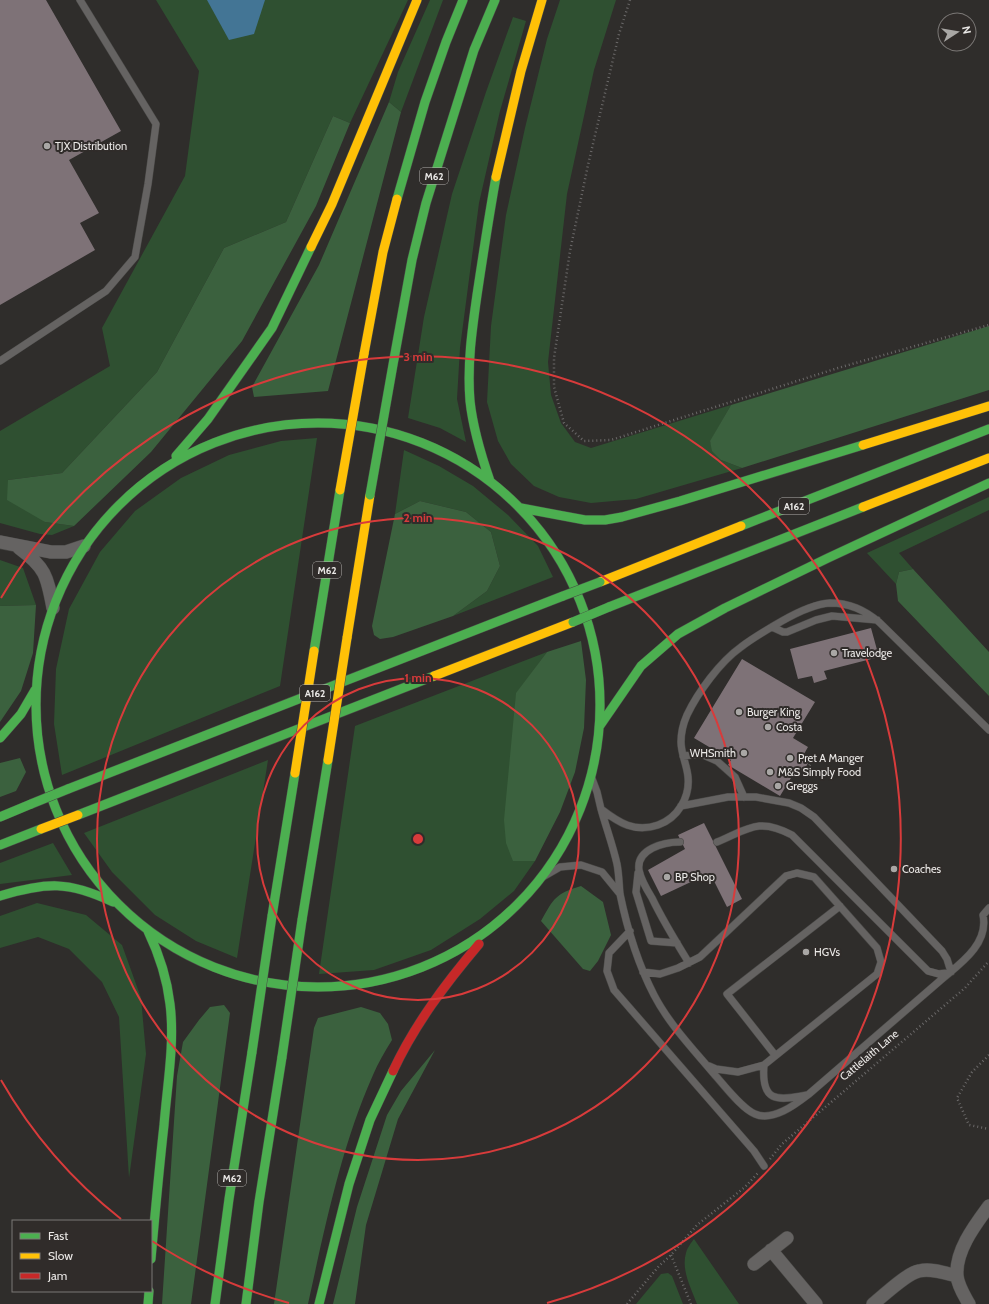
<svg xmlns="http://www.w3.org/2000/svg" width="989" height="1304" font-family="Cabin,sans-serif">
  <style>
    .green { fill: #2f5031 }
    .forest { fill: #3b613e }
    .water { fill: #437595 }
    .building { fill: #7e7277 }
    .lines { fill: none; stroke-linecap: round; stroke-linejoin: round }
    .lane-casing { stroke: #494846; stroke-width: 8 }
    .street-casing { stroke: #494846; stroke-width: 14 }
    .fast-casing { stroke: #494846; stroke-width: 10 }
    .slow-casing { stroke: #494846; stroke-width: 10 }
    .jam-casing { stroke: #494846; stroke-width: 10 }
    .path { stroke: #6b6969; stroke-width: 2.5; stroke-dasharray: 1 3; stroke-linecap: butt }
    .lane { stroke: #656362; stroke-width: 7 }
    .street { stroke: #656362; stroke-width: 13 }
    .fast { stroke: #4caf50; stroke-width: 9 }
    .slow { stroke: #ffc107; stroke-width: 9 }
    .jam { stroke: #c62828; stroke-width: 9 }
    .fast-bridge-casing { stroke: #494846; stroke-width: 10; stroke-linecap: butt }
    .slow-bridge-casing { stroke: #494846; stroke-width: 10; stroke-linecap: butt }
    .fast-bridge { stroke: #4caf50; stroke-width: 9 }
    .slow-bridge { stroke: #ffc107; stroke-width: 9 }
    .ring { fill: none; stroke: #d83b3b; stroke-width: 2 }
    .poi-dot { fill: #a9a7a5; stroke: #302c2a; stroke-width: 1.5 }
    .labels { text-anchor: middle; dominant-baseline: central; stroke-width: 4; stroke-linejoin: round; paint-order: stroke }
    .shield { fill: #302c2a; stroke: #b3b0ae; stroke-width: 1 }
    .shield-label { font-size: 10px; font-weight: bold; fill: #ebe9e7 }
    .poi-label { font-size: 11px; fill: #ebe9e7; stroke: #302c2a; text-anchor: start }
    .street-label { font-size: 11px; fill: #ebe9e7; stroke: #302c2a }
    .centre { fill: #d83b3b; stroke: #302c2a; stroke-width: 2 }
    .ring-label { font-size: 12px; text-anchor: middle; font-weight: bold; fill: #d83b3b; stroke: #302c2a; stroke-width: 4; stroke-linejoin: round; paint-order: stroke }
  </style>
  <rect width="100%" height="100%" fill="#2f2d2b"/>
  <!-- green -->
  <path class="green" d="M156 0H408L350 123 333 116 286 222 224 248 157 372 62 473 8 480 45 522 74 526 52 535 40 534 0 523V431L110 366 102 328 185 176 199 71Z
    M430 0H443L401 112 389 102 398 72Z
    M560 0H616L594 70 567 194 548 362 551 395 561 423 575 442 591 448 731 405 710 442 721 460 742 468 636 499 591 503 559 497 534 486 511 464 498 441 487 402 491 326 506 215 525 128 547 39Z
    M513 17 526 21 500 111 479 203 460 348 457 399 466 442 440 428 408 418 424 317 452 194 486 92Z
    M317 438 280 686 62 775 54 724 56 669 69 609 100 552 135 511 181 478 229 455 281 441Z
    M404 450 439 466 473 486 508 515 538 546 553 577 453 616 487 591 500 566 491 532 466 512 420 501 395 514Z
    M989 497V510L899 553 913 569 899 572 896 584 867 553Z
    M0 560 23 568 36 605 0 606Z
    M547 652 516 694 513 861H535L514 891 480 919 431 950 374 970 319 974 355 726Z
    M268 760 237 958 196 941 155 915 112 872 84 833Z
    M53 843 72 875 0 884V863Z
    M37 903 86 915 122 945 141 998 146 1054 129 1178 119 1017 102 982 69 949 38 937 0 948V916Z
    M694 1239 739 1304H697C691 1288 681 1270 686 1253 687 1248 691 1243 694 1239Z
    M668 1273 672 1276 683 1304H636L661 1274Z"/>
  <!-- forest -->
  <path class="forest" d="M389 102 401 112 328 391 254 397 252 387 319 265Z
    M333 116 350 123 316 206 242 341 151 452 74 526 45 522 7 500 8 480 62 473 157 372 224 248 286 222Z
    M989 326V390L742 468 721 460 712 451 710 441 731 405Z
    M420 501 466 512 491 532 500 566 487 591 453 616 393 637 380 639 374 635 372 626 395 514Z
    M913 569 989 652V696L898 601 896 584 899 572Z
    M36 605 33 653 21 691 0 722V606Z
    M581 641 586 680 584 728 575 772 560 812 535 861H513L506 843 504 820 516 693 547 652Z
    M20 758 26 772 16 791 0 797V763Z
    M581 886 603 902 611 935 598 961 590 971 583 969 541 921C554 898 555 894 581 886Z
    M224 1005 230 1013 191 1304H162L177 1076 183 1042 199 1020 210 1007Z
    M361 1007 380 1013 388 1024 392 1040C385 1051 378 1063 373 1075 341 1147 325 1227 308 1304H274L314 1028 318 1018Z
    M435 1050 398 1119 366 1225 355 1304H333L357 1207 387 1115 401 1091Z"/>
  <!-- water -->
  <path class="water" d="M207 0H265L254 34 229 40Z"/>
  <!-- building -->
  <path class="building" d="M0 0H46L121 131 69 160 99 213 80 223 95 250 0 305Z
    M871 628 879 657 824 671 827 679 814 683 812 676 798 679 790 649Z
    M742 659 815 702 793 738 808 747 801 759 808 763 803 772 797 768 780 796 728 765 731 760 694 738Z
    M704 823 742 899 727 907 710 873 661 896 648 870 685 849 678 835Z"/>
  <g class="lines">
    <defs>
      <path id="lane" d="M0 361 106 291 135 257 148 184 156 124 80 0
        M772 627 783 632H787L816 620 832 616 877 620
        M683 756 701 754 717 761 735 777 744 797
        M591 776 597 792 601 809C619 823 635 833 658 825 678 818 690 797 688 777 687 765 681 754 681 742 681 732 683 724 687 715 698 692 720 662 741 647 754 637 768 629 782 621 796 613 813 604 830 603 850 603 864 610 879 622L989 730
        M681 806 728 797H756L789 803 801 808 814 817 942 951 947 959 951 972 939 974 928 971 792 835C759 817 748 829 717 842
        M601 809C606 827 613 846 617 864 619 874 619 884 620 894 627 928 638 964 654 995 669 1024 693 1049 714 1074 724 1085 742 1109 755 1114 773 1122 796 1104 809 1094L942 979C960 964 989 944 983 915L989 908
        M680 842C664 842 636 849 639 870 641 880 647 890 652 898 663 921 676 942 689 963
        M638 873 636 892 651 941 677 943
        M541 878 560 867 581 865 602 872 620 894
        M630 931 609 953 607 971 614 990 754 1151 764 1166
        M643 972 660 974 678 968 700 957 786 876 797 873 814 877 877 948 881 962 877 974 764 1065 738 1072 716 1069 709 1066
        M775 1055 727 994 840 906
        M764 1065C761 1102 776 1101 807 1095"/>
      <path id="street" d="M0 542 51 552H66L84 546
        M19 548C46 568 47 576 53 608
        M771 1250 816 1304
        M754 1264 787 1238
        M873 1304C883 1296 907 1273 919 1271 931 1268 945 1273 957 1276
        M969 1304C964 1295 958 1286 957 1276 955 1251 975 1225 989 1206"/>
      <path id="fast" d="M397 199 425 102 446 42 463 0
        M394 359 412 260 426 203 474 50 495 0
        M36 705a282 282 0 1 1 564 0a282 282 0 1 1-564 0Z
        M176 456 208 419 272 328 311 247
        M490 481C481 455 473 429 470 401 467 365 472 330 477 295 483 255 489 216 496 177
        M521 508 585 520H605L622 517 680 501 863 445
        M741 526 989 429
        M609 607 863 507
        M314 651 340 490
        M599 727 641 666 678 634 725 608 828 558 989 483
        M0 738 21 714 35 690
        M68 789 563 596
        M78 815 434 676
        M0 817 31 804
        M0 845 41 829
        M0 896C47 882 68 881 113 902
        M272 916 295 773
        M302 920 328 760
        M148 931C159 954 167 978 170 1004 175 1043 167 1086 164 1125 159 1170 155 1214 151 1259
        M148 1304 149 1291
        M215 1304 229 1199 252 1052
        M246 1304 259 1202 282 1057
        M319 1304 349 1184 370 1120 393 1071"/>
      <path id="slow" d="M496 177 521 71 542 0
        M311 247 332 204 417 0
        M364 354 383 252 397 199
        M863 445 989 406
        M863 507 989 458
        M600 582 741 526
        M347 638 370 495
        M434 676 573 622"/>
      <path id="jam" d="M393 1071C415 1024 446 983 479 944"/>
    </defs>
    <!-- lane casing -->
    <use href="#lane" class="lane-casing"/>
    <!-- street casing -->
    <use href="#street" class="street-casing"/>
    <!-- fast casing -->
    <use href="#fast" class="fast-casing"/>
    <!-- slow casing -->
    <use href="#slow" class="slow-casing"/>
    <!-- jam casing -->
    <use href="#jam" class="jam-casing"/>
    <!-- path -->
    <path class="path" d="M630 0 619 34 588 165 570 251 554 358V387L564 423 584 441 611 440 838 368 989 325
      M797 774 798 772 804 775 812 761
      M989 1055 972 1072 957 1098 969 1125 989 1129
      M770 1159 782 1144 965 988 989 961
      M671 1255 691 1304
      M627 1304 659 1266 671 1255 697 1225 745 1187 758 1173"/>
    <!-- lane -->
    <use href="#lane" class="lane"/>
    <!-- street -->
    <use href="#street" class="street"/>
    <!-- fast -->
    <use href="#fast" class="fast"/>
    <!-- slow -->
    <use href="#slow" class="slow"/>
    <!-- jam -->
    <use href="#jam" class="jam"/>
    <defs>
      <path id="fast-bridge" d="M370 495 394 359
        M563 596 600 582
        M573 622 609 607
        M31 804 68 789
        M252 1052 272 916
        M282 1057 302 920"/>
      <path id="slow-bridge" d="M340 490 364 354
        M328 760 347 638
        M295 773 314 651
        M41 829 78 815"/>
    </defs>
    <!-- fast-bridge casing -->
    <use href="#fast-bridge" class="fast-bridge-casing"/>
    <!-- slow-bridge casing -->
    <use href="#slow-bridge" class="slow-bridge-casing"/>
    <!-- fast-bridge -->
    <use href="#fast-bridge" class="fast-bridge"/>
    <!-- slow-bridge -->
    <use href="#slow-bridge" class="slow-bridge"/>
  </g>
  <!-- distance rings -->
  <g class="ring">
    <circle cx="418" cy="839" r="161"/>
    <circle cx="418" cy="839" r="321"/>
    <path d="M289 1303A482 482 0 0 1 152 1241M121 1219A482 482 0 0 1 1 1080M1 598A482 482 0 1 1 547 1303"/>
  </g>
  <!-- markers -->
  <g class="poi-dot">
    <circle cx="47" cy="146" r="4"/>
    <circle cx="834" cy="653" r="4"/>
    <circle cx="739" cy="712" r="4"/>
    <circle cx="768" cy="727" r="4"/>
    <circle cx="744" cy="753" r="4"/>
    <circle cx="790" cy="758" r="4"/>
    <circle cx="770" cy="772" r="4"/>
    <circle cx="778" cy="786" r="4"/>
    <circle cx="894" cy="869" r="4"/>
    <circle cx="667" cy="877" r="4"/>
    <circle cx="806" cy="952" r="4"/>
  </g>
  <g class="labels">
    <!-- shield labels -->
    <g class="shield">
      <rect x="420" y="168" width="28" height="16" rx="3"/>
      <rect x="779" y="498" width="30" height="16" rx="3"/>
      <rect x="313" y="562" width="28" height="16" rx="3"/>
      <rect x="300" y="685" width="30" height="16" rx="3"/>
      <rect x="218" y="1170" width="28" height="16" rx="3"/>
    </g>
    <g class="shield-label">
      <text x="434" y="176">M62</text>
      <text x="794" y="506">A162</text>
      <text x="327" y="570">M62</text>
      <text x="315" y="693">A162</text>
      <text x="232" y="1178">M62</text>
    </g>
    <!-- poi labels -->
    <g class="poi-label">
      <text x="55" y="146">TJX Distribution</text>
      <text x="842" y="653">Travelodge</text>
      <text x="747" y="712">Burger King</text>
      <text x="776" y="727">Costa</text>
      <text x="736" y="753" text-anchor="end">WHSmith</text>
      <text x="798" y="758">Pret A Manger</text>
      <text x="778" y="772">M&amp;S Simply Food</text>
      <text x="786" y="786">Greggs</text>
      <text x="902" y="869">Coaches</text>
      <text x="675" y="877">BP Shop</text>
      <text x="814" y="952">HGVs</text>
    </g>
    <!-- street labels -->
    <g class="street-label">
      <text transform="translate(869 1055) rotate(-40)">Cattlelaith Lane</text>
    </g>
  </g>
  <circle cx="418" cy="839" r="6" class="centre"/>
  <g class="ring-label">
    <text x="418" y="361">3 min</text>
    <text x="418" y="522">2 min</text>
    <text x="418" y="682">1 min</text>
  </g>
  <!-- legend -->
  <rect x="12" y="1220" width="140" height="72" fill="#302c2a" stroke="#7b7876"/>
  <rect x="20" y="1233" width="20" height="6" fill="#4caf50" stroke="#7b7876"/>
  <text x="48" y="1240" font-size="12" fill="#ebe9e7">Fast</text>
  <rect x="20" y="1253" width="20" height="6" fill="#ffc107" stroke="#7b7876"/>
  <text x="48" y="1260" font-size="12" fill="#ebe9e7">Slow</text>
  <rect x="20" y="1273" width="20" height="6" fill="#c62828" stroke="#7b7876"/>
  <text x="48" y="1280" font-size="12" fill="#ebe9e7">Jam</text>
  <!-- north arrow -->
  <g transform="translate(957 32) rotate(78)"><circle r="19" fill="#302c2a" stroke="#7b7876"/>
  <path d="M0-3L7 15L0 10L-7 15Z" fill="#a9a7a5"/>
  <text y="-6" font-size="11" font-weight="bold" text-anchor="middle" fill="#ebe9e7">N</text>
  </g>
</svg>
